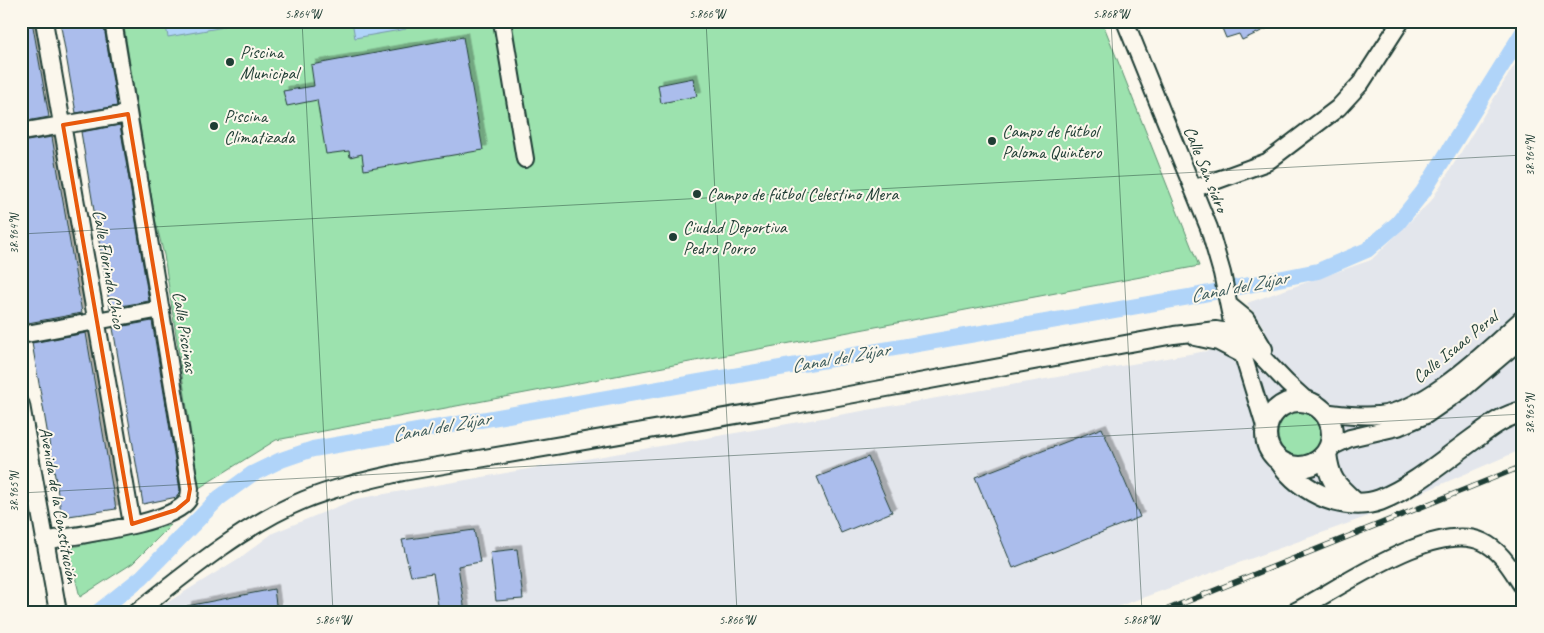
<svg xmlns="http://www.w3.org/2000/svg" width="1544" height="633" font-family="Caveat,sans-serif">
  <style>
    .built { fill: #e3e6ec }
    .green { fill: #9ce2ae; stroke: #5e9071 }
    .water { fill: #b0d4f9; stroke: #7698aa }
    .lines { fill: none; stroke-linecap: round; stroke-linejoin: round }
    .canal { stroke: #b0d4f9; stroke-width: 16 }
    .building { fill: #abbdec; stroke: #1f3d34; filter: url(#shadow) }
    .minor-casing { stroke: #1f3d34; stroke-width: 20 }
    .tertiary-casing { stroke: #1f3d34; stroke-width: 24 }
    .minor { stroke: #fbf7ec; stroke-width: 16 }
    .tertiary { stroke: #fbf7ec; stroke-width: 20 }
    .rail-casing { stroke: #1f3d34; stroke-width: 5.5 }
    .rail { stroke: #fbf7ec; stroke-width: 4; stroke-dasharray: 11; stroke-linecap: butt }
    .marked { fill: none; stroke: #e8590c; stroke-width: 4; stroke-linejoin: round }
    .ticks { fill: none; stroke: #1f3d34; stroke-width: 1; stroke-opacity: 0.45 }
    .poi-dot { fill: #1f3d34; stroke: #fbf7ec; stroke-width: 2 }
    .labels { text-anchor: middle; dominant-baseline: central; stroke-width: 4; stroke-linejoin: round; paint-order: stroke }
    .poi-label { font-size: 18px; fill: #1f3d34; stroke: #fbf7ec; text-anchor: start }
    .street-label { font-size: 18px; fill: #1f3d34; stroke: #fbf7ec }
    .water-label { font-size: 19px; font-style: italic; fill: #3c5b5b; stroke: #fbf7ec }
    .neatline { fill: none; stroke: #1f3d34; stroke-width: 2 }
    .ticks-label { font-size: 12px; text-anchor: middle; fill: #1f3d34 }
  </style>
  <defs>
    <filter id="shadow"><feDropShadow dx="4.5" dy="-4.5" stdDeviation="0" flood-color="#0004"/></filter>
  </defs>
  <rect width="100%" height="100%" fill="#fbf7ec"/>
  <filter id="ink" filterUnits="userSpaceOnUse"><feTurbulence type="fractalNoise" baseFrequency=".02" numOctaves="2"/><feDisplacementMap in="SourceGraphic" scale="10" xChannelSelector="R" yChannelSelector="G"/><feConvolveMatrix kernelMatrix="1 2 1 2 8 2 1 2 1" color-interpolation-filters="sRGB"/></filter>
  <g filter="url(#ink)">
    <!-- built -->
    <path class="built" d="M1523 51V449L1363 518 1103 612H152L241 557 273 533 356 499 1218 349 1266 331 1247 303 1371 260 1431 201Z"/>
    <!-- green -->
    <path class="green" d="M123 21H1102L1199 266 276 440 199 488 164 255 155 219Z
      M1278 434a23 23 0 1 1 46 0a23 23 0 1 1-46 0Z
      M171 525 133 563 80 597 68 548Z"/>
    <!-- water -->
    <path class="water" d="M165 21H223L224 27 168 37Z
      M352 21H405L406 29 355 38Z"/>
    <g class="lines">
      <!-- canal -->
      <path class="canal" d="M98 612 142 577 219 498 252 474 281 460 313 449 1189 297 1318 271 1367 250 1398 223 1423 192 1523 32"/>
    </g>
    <!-- building -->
    <path class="building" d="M21 21H32L49 117 21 122Z
      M60 21H103L117 106 76 113Z
      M1219 21H1283L1242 40 1239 34 1226 38Z
      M463 37 483 150 364 170 362 154 350 157 349 151 326 154 317 100 287 106 283 91 314 86 311 65Z
      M693 78 697 96 661 103 658 85Z
      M120 125 149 301 110 308 81 132Z
      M52 137 82 313 28 323 21 281V142Z
      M152 321 180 490 177 497 143 504 113 328Z
      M86 333 116 509 62 517 32 343Z
      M1102 428 1140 517 1013 568 975 477Z
      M868 457 892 512 841 533 817 477Z
      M474 530 480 562 458 566 465 612H439L433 573 411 576 402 540Z
      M517 549 523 599 496 601 490 552Z
      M274 589 277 612H187V606Z"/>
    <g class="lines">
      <defs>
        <path id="minor" d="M44 21 132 524
          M502 21 525 159
          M1125 21 1209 228 1222 273 1232 322 1240 334 1287 383 1308 402
          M21 132 128 114
          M1193 189 1267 162 1338 108 1361 83 1401 21
          M1230 306 1246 319 1264 349
          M1240 334 1243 355 1266 430
          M21 335 161 309
          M1195 337 1218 342 1243 355
          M21 405 58 612
          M1324 412C1341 414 1360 417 1378 415 1427 411 1487 350 1523 318
          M1327 449 1350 438 1398 427 1426 415 1462 390 1523 338
          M44 541C74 535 172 525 188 500 189 497 190 492 190 489L113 21
          M137 612C186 573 247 523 304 500 336 487 369 480 403 472L789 406 1174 335 1216 330 1240 334
          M1294 612C1339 589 1435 519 1483 542 1502 551 1512 571 1523 587"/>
        <path id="tertiary" d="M1266 434a33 33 0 1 1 66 0a33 33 0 1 1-66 0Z
          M1326 453C1329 480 1335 485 1355 503
          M1280 461C1292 479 1307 490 1327 498 1343 504 1364 506 1380 500 1414 487 1449 456 1479 435 1492 425 1506 415 1523 412"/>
      </defs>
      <!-- minor casing -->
      <use href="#minor" class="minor-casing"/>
      <!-- tertiary casing -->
      <use href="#tertiary" class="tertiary-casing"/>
      <!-- minor -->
      <use href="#minor" class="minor"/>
      <!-- tertiary -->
      <use href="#tertiary" class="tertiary"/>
      <defs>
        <path id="rail" d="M1161 612 1523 466"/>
      </defs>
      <!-- rail casing -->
      <use href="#rail" class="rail-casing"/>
      <!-- rail -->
      <use href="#rail" class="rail"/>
    </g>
  </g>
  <!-- marked area -->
  <path class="marked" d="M128 114 190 489 188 500 176 510 132 524 63 125Z"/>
  <!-- ticks -->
  <path class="ticks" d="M302 21 333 612M706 21 737 612M1111 21 1142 612M1515 21 1523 175M21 234 1523 155M21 493 1523 414"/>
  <!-- markers -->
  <g class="poi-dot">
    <circle cx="230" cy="62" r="5"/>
    <circle cx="214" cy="126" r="5"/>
    <circle cx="992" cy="141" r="5"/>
    <circle cx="697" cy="194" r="5"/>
    <circle cx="673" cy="237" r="5"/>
  </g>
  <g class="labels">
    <!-- poi labels -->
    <g class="poi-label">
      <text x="240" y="52">Piscina<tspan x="240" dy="21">Municipal</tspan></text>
      <text x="224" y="116">Piscina<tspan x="224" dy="21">Climatizada</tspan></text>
      <text x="1002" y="131">Campo de fútbol<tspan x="1002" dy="21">Paloma Quintero</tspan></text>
      <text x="707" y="194">Campo de fútbol Celestino Mera</text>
      <text x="683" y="227">Ciudad Deportiva<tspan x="683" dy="21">Pedro Porro</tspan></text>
    </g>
    <!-- street labels -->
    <g class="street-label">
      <text transform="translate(1206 169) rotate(68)">Calle San sidro</text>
      <text transform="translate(109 269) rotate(80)">Calle Florinda Chico</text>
      <text transform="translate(185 332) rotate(81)">Calle Piscinas</text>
      <text transform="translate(1455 347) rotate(-39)">Calle Isaac Peral</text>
      <text transform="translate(59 505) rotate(80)">Avenida de la Constitución</text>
    </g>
    <!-- water labels -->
    <g class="water-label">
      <text transform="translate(1239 287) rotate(-11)">Canal del Zújar</text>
      <text transform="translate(840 358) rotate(-10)">Canal del Zújar</text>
      <text transform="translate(441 427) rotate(-10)">Canal del Zújar</text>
    </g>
  </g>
  <!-- margin -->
  <rect width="1544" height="633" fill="none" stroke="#fbf7ec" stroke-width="55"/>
  <rect x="28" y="28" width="1488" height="578" class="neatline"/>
  <g class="ticks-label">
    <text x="303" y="18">5.864°W</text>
    <text x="707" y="18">5.866°W</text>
    <text x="1111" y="18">5.868°W</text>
    <text transform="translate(1530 156) rotate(-90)" y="4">38.964°N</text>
    <text transform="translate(14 234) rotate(-90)" y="4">38.964°N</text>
    <text transform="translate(1530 414) rotate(-90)" y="4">38.965°N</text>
    <text transform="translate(14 492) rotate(-90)" y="4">38.965°N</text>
    <text x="333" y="624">5.864°W</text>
    <text x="737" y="624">5.866°W</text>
    <text x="1141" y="624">5.868°W</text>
  </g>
</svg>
